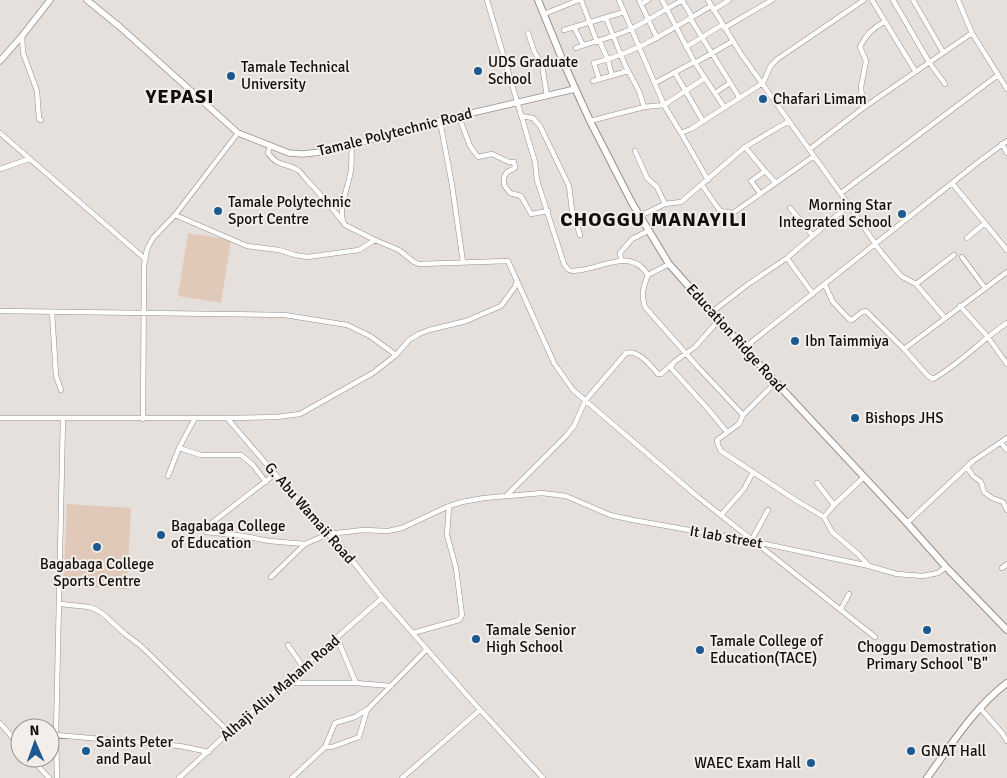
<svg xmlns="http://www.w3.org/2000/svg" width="1007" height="778" font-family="Signika,sans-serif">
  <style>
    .green { fill: #e1c9b9 }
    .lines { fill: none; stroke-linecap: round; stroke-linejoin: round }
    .minor-casing { stroke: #948f8b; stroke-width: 5.5 }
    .tertiary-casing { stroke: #948f8b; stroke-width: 7 }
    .secondary-casing { stroke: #948f8b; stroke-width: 8 }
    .minor { stroke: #fff; stroke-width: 4.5 }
    .tertiary { stroke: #fff; stroke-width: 5.5 }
    .secondary { stroke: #fff; stroke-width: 6 }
    .poi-dot { fill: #1b5a90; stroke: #f3eee9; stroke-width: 2 }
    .labels { text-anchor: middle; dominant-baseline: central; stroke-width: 4; stroke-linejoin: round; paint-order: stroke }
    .poi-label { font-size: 15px; fill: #100e0c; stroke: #f3eee9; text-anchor: start }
    .street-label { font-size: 15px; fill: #100e0c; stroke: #f3eee9 }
    .district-label { font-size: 20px; font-weight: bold; letter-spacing: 1px; fill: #100e0c; stroke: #f3eee9 }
  </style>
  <rect width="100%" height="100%" fill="#e6e0dc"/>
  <!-- green -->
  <path class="green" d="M188 233 231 240 221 303 178 296Z
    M67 504 131 508 127 589 63 586Z"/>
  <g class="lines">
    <defs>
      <path id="minor" d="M487 0 535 162 537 180 564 264C565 265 567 269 569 270 572 272 577 270 581 270 605 267 631 248 648 275L669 264
        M581 0 597 42
        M619 0 664 105 681 133 691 129 763 83 770 67 776 60 864 0
        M639 0 657 38
        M662 0 695 63 724 107
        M682 0 692 17
        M708 0 741 54 849 205 880 251 901 276 916 284 945 318
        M872 0 914 69
        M893 0 929 62 945 84
        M913 0 943 52
        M958 0 972 33 1007 89
        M641 4 648 0
        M713 10 729 0
        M544 14 579 0
        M606 18 625 65 639 91 644 107
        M690 18 739 97
        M574 27 583 45
        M724 28 772 0
        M564 30 624 12
        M528 33 534 51 542 65 547 96
        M22 36 23 53 37 91 39 119 41 120
        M600 42 608 60 612 76
        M686 47 722 25
        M576 48C595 41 614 37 631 29 649 20 665 9 683 0
        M695 63 733 41
        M675 73 703 121
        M599 79 594 63C637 53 673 28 711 6
        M593 81 628 71
        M655 83 694 62
        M715 93 730 83
        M863 108 861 87 866 61 860 47C865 35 873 28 884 22
        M521 116 533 118 540 126 569 186 572 210 580 235
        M459 117 470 146 478 157 492 154 509 162H514L515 168 507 172 504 177V185L510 193 521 196 531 214 548 211
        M440 121 452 185 463 262
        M590 121 644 107 664 105 705 78
        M0 133 144 258
        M681 133 708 180
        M1002 144 1007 153
        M270 146 268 153C279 168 285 162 298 170 301 172 303 176 306 179 319 193 331 206 342 221
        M352 146C351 154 352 162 351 170 349 185 336 213 345 225L375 240 399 250 414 262 419 264 508 261 554 363 573 390 698 497 875 637
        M745 147 765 171
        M810 149 863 108 972 33
        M635 151 647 178 657 187 665 204
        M0 169 29 159
        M952 183 1007 250
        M702 185 720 211 733 213 814 156
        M760 193 751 181 765 171 775 182
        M841 193 998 75
        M790 208 813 236
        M175 215 247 246 279 250 295 255 307 257 359 250 375 240
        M640 216 665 204 681 202 745 147 789 121
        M967 238 985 223
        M962 257 985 288
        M787 258 813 294
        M621 259 620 253 632 239 648 231
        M648 275C643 287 641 295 645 307L697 366 743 415 739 424 717 440 718 445 721 451 797 501 824 517 832 532 858 554 869 566
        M916 284 954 255
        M825 285 833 302 849 319 852 320 862 312 866 311 904 349 928 376 933 379C960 364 981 340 1007 323
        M960 306 987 336 1007 364
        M0 311 285 315 347 325 370 336 396 355
        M52 312 56 376 61 390
        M712 312 747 285 787 258 849 205
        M719 320 695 347 674 362 671 368 708 409 727 432
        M744 348 981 160 1007 141
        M904 349 1007 272
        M743 415 776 382
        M0 418H227L275 474 319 522 328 534 343 549 382 598 473 702 543 778
        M195 418 179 448 201 455H241L253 465 266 482
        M227 418 277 417 300 414 373 373 396 355 409 340 419 334 429 330 466 321 501 306 515 287 517 280
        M143 419 144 266 147 249 153 238 175 215 238 133
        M1001 443 1007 450
        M967 467 973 476 981 482 984 492 992 498 1003 502 1007 510
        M275 474 209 525 206 532 244 536 269 541 305 544
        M168 476 179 448
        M817 483 834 505
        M506 496 566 436 574 426 585 401 626 353C638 349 651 366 658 374H661L671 365
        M721 515 744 489 753 472
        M824 517 834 505 864 477
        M907 523 973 461 1007 438
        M752 539 768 510
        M1002 568 1007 564
        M271 577 305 544 328 534 363 530 388 531 402 528 449 506 462 502 484 498 542 493 566 496 610 515 633 520 756 542 869 566 897 574 923 576 938 573 946 567
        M60 604 89 607 95 609 103 614 125 634 141 646 229 732
        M841 609 849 594
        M413 633 459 620 462 615 456 568 447 535 449 506
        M337 638 356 683
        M288 645 303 667
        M286 683H356L391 686
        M980 708 1002 733 1007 741
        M0 723 20 746
        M56 735 180 746 209 752
        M325 747H332L359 737 367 710
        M31 758 49 778
        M57 778 56 735 63 418
        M179 778 229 732 382 598
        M292 778 325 747 335 723 355 717 368 709 427 649
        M402 778 480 710"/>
      <path id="tertiary" d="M87 0 120 27 238 133 289 153 303 154 330 151 446 119 575 89
        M0 61 22 36 50 0"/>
      <path id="secondary" d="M538 0 565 66 590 121 632 203 669 264 744 348 907 523 946 567 1007 630
        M927 778C951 745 974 708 1007 683"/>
    </defs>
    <!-- minor casing -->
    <use href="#minor" class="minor-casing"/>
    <!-- tertiary casing -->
    <use href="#tertiary" class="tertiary-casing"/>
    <!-- secondary casing -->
    <use href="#secondary" class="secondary-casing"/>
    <!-- minor -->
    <use href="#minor" class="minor"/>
    <!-- tertiary -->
    <use href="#tertiary" class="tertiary"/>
    <!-- secondary -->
    <use href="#secondary" class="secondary"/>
  </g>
  <!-- markers -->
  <g class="poi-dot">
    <circle cx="478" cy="71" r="5"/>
    <circle cx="231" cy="76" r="5"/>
    <circle cx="763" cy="99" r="5"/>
    <circle cx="218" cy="211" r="5"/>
    <circle cx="902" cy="214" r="5"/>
    <circle cx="795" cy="341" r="5"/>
    <circle cx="855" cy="418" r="5"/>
    <circle cx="161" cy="535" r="5"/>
    <circle cx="97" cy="547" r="5"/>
    <circle cx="927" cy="630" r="5"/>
    <circle cx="476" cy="639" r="5"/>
    <circle cx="700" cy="650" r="5"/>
    <circle cx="86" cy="751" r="5"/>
    <circle cx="911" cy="751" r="5"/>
    <circle cx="811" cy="763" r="5"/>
  </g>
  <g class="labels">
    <!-- poi labels -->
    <g class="poi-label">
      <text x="488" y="62">UDS Graduate<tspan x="488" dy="17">School</tspan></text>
      <text x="241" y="67">Tamale Technical<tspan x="241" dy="17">University</tspan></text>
      <text x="773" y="99">Chafari Limam</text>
      <text x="228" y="202">Tamale Polytechnic<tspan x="228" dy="17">Sport Centre</tspan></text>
      <text x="892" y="205" text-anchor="end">Morning Star<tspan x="892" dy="17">Integrated School</tspan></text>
      <text x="805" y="341">Ibn Taimmiya</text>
      <text x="865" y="418">Bishops JHS</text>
      <text x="171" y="526">Bagabaga College<tspan x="171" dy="17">of Education</tspan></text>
      <text x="97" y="564" text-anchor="middle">Bagabaga College<tspan x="97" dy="17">Sports Centre</tspan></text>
      <text x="486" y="630">Tamale Senior<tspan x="486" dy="17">High School</tspan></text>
      <text x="710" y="641">Tamale College of<tspan x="710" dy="17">Education(TACE)</tspan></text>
      <text x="927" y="647" text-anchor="middle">Choggu Demostration<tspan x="927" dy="17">Primary School "B"</tspan></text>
      <text x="96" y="742">Saints Peter<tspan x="96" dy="17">and Paul</tspan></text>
      <text x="921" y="751">GNAT Hall</text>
      <text x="801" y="763" text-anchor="end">WAEC Exam Hall</text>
    </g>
    <!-- street labels -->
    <g class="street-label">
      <text transform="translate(395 132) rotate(-14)">Tamale Polytechnic Road</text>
      <text transform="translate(736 338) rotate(48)">Education Ridge Road</text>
      <text transform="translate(310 513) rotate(49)">G. Abu Wamaii Road</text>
      <text transform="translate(726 537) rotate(10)">It lab street</text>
      <text transform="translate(280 688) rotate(-41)">Alhaji Aliu Maham Road</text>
    </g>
    <!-- district labels -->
    <g class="district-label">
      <text x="180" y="96">YEPASI</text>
      <text x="654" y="219">CHOGGU MANAYILI</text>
    </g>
  </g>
  <!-- north arrow -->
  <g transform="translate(35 743) rotate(358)"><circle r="24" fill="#f3eee9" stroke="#989491"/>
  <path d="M0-4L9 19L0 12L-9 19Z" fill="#1b5a90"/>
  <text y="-8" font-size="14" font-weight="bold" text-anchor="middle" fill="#100e0c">N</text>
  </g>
</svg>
